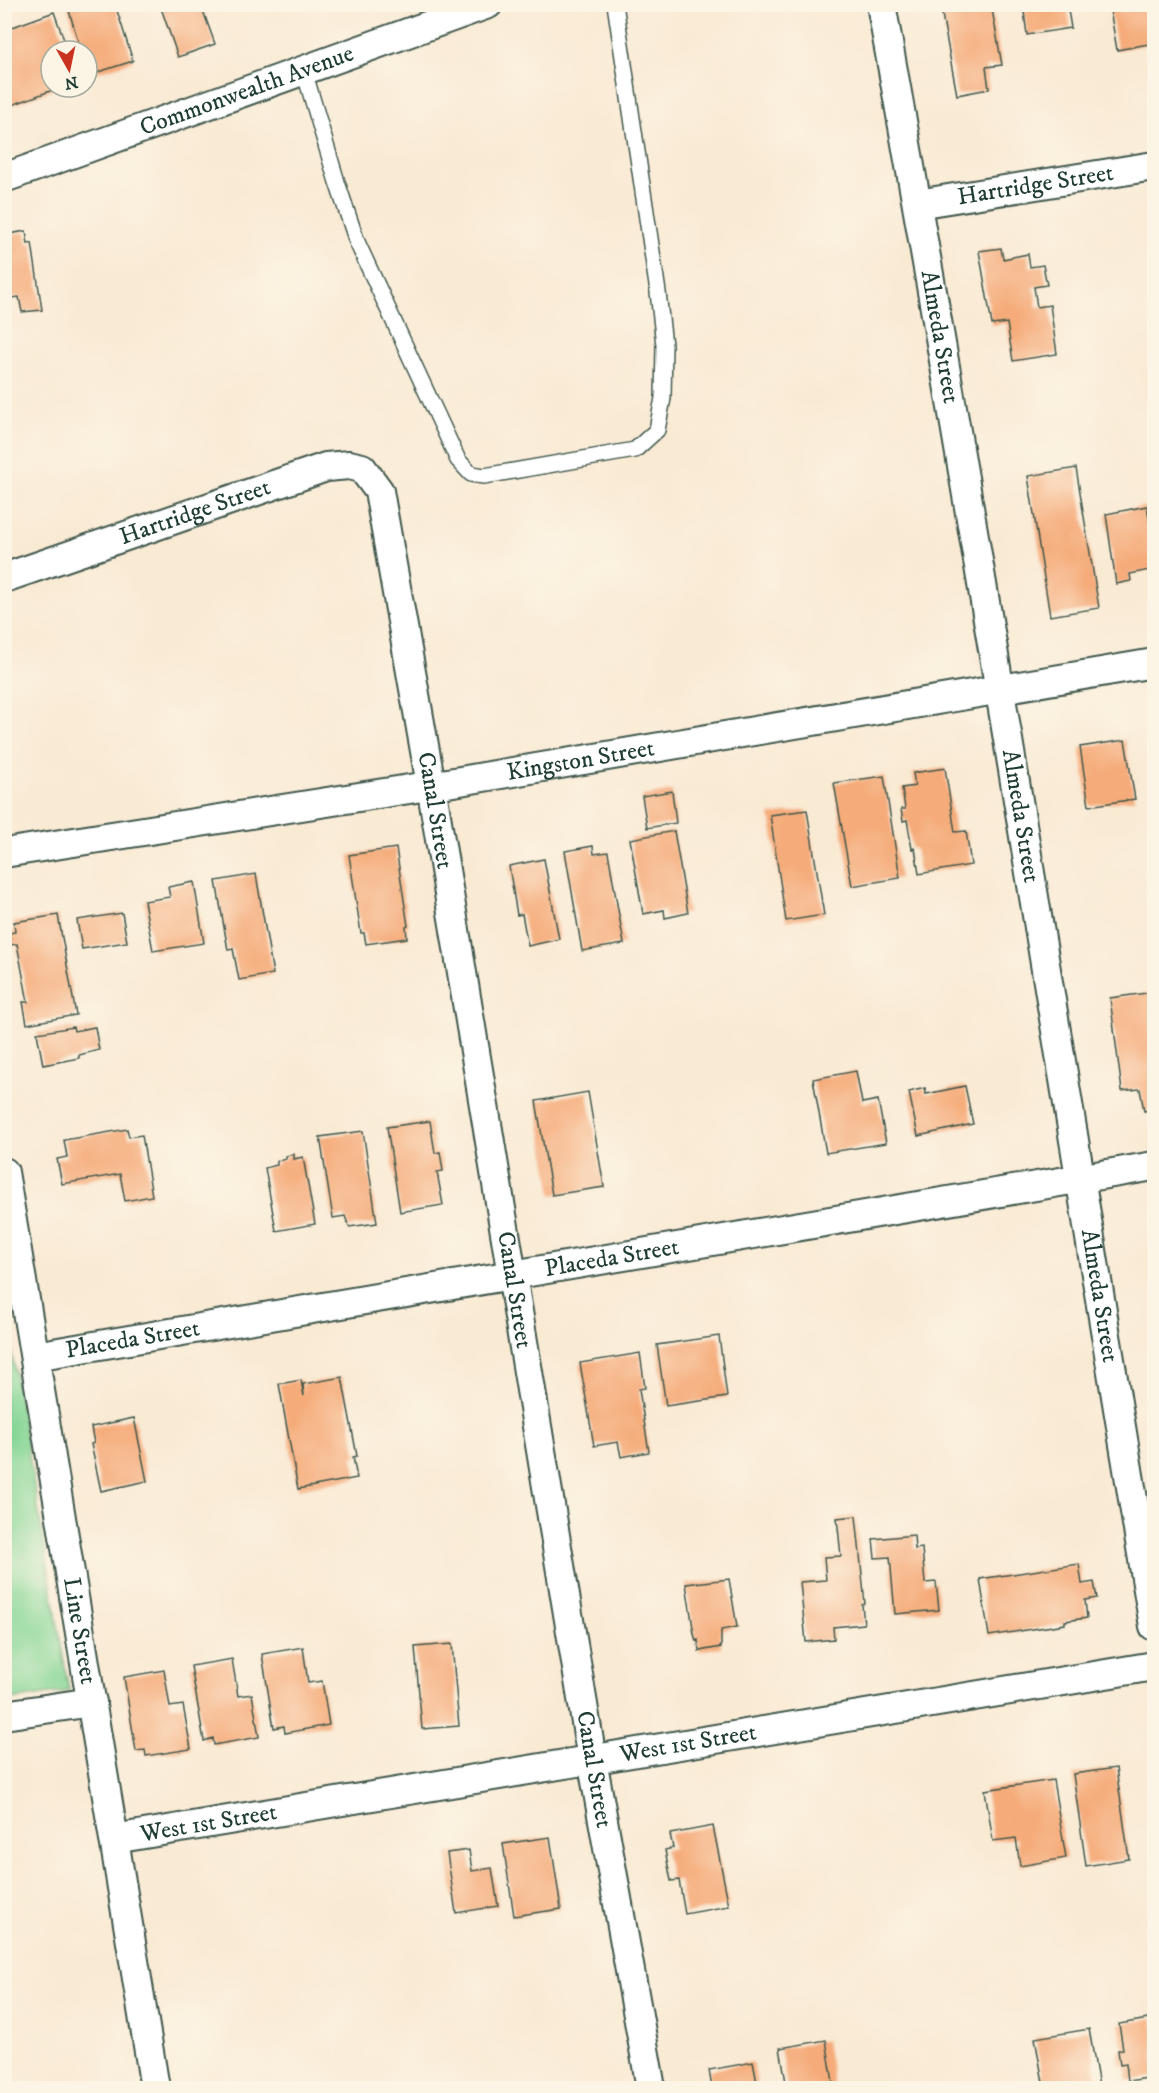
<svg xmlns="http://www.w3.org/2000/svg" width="1159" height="2093" font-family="'IM FELL DW Pica',serif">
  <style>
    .green { fill: #85d696; stroke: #528a65; stroke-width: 1.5 }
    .building { fill: #f5ac7a }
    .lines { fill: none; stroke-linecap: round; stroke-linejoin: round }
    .service-casing { stroke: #40574c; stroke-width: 18 }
    .minor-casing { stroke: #40574c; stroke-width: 32 }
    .service { stroke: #fff; stroke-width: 15 }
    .minor { stroke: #fff; stroke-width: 28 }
    .labels { text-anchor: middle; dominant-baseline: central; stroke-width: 5; stroke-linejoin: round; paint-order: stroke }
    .street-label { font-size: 24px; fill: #1f3d34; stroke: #fcf5e5 }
  </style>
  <rect width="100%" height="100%" fill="#fcf5e5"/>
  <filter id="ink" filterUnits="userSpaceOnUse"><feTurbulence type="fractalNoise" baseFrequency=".0167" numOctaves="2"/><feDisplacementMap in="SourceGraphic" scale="12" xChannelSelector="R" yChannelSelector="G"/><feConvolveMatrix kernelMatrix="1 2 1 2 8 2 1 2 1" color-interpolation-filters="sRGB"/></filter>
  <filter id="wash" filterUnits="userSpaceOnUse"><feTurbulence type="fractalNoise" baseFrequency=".008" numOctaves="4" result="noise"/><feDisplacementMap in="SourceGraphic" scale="24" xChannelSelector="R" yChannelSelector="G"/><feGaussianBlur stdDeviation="1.35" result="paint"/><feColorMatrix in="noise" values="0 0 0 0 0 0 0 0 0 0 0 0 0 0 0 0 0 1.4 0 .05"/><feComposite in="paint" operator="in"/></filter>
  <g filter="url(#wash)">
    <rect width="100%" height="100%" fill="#f9ead4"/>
    <!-- green -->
    <path class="green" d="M4 1308 69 1691 5 1701H4Z"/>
    <g id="blocks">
      <!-- building -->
      <path class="building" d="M67 4H115L133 61 89 75 87 51H81Z
        M964 4H991L1002 65 986 67 989 89 957 95 941 9Z
        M1023 4H1067L1071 28 1027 35Z
        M1109 4H1154V43L1117 50Z
        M160 5H201L215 44 178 57Z
        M54 12 68 51H51V87H61L4 108V30Z
        M26 231 28 244 32 243 42 310 22 312 19 297 4 299V235Z
        M1001 248 1003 259 1028 254 1030 267 1043 265 1047 285 1034 287 1037 307 1050 305 1057 354 1013 361 1007 323 992 325 979 251Z
        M1076 468 1099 608 1050 616 1028 476Z
        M1147 506 1152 536 1154 535V569L1130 574 1131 581 1116 584 1106 514Z
        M1125 740 1135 799 1089 806 1080 747Z
        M945 768 955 832 966 831 971 865 919 874 915 848 912 849 907 820 903 821 901 809H905L902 788 915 786 913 773Z
        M884 776 900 878 852 886 834 783Z
        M672 791 676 823 647 828 642 796Z
        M807 810 824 915 786 921 770 815Z
        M674 831 688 913 665 918 664 910 643 914 630 839Z
        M593 846 594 854 608 852 624 944 582 951 565 851Z
        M396 848 408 926 406 927 407 938 366 944 364 933H361L349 855Z
        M544 859 559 939 528 946 522 914 517 915 509 866Z
        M256 874 273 974 239 980 233 949 228 950 216 881Z
        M194 882 204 943 153 951 144 901 170 897 168 887Z
        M122 913 127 942 82 949 77 920Z
        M58 915 76 1015 27 1024 23 1002H28L17 944 11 945 9 933 15 932 14 922Z
        M1154 992V1109L1144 1111 1140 1089 1122 1091 1110 998Z
        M73 1027 74 1031 95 1027 99 1050 79 1055V1058L43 1065 37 1033Z
        M856 1071 862 1103 878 1100 886 1143 826 1153 813 1079Z
        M965 1086 973 1124 918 1136 909 1092 925 1088 926 1094Z
        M588 1092 604 1187 552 1195 536 1101Z
        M430 1121 435 1153 440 1152 443 1171 437 1172 443 1205 400 1212 387 1127Z
        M127 1129 129 1137 142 1135 152 1196 125 1201 120 1174 62 1184 57 1159 67 1157 64 1140Z
        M363 1131 377 1223 349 1227 345 1216 333 1218 320 1137Z
        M294 1154V1159L303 1157 315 1224 276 1231 265 1168 277 1165V1161L286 1159V1156Z
        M719 1336 727 1397 666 1406 657 1345Z
        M640 1353 645 1388 639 1389 649 1452 621 1457 618 1442 594 1446 580 1363Z
        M342 1377 357 1456 353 1457 357 1478 298 1489 279 1384 301 1380 304 1396 303 1384Z
        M134 1418 147 1481 101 1491 91 1444 94 1443 91 1427Z
        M856 1516 865 1604 862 1605 864 1624 833 1627 834 1639 806 1642 800 1582 826 1580 824 1557 841 1556 837 1518Z
        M914 1535 915 1549 922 1548 925 1583 936 1582 939 1610 895 1614 890 1557 875 1558 873 1539Z
        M1079 1564 1082 1584 1094 1582 1097 1598 1085 1600 1087 1618 1065 1621V1624L989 1636 980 1579Z
        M729 1579 737 1627 721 1630V1647L699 1651 698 1640 696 1641 694 1634 686 1584Z
        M452 1644 459 1726 422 1729 415 1647Z
        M303 1647 308 1683 322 1681 329 1725 285 1733 284 1726 274 1728 262 1654Z
        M232 1659 238 1696 252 1694 259 1737 214 1745 213 1738 204 1741 191 1666Z
        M164 1670 170 1707 183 1705 191 1749 146 1756 145 1750 136 1751 124 1677Z
        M1116 1768 1129 1859 1086 1866 1073 1774Z
        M1053 1780 1066 1858 1020 1866 1016 1838 993 1841 985 1790Z
        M713 1826 729 1906 685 1914 679 1880 671 1881 665 1850 673 1848 670 1834Z
        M550 1837 561 1909 514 1916 503 1844Z
        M469 1850 472 1871 492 1868 498 1906 456 1913 447 1853Z
        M1154 2018V2077L1128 2081 1126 2064 1120 2065 1118 2050 1123 2049 1119 2024Z
        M1089 2029 1099 2086 1083 2088H1044L1035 2038Z
        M826 2040 834 2088H787L780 2048Z
        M753 2062 758 2088H712L709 2070Z"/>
    </g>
  </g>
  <g filter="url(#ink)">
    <use href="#blocks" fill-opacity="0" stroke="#40574c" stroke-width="1.5"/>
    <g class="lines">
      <defs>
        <path id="service" d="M304 71 337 182 357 242 458 460 471 474 484 476 635 450 657 430 663 398 664 345 658 292 615 4"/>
        <g id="minor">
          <path id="s1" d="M881 4C979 544 1064 1086 1154 1626"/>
          <path id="s2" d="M4 178 488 4"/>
          <path id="s3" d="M917 204 1154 166"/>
          <path id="s4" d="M4 578 326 467 349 465 362 468 379 491 431 785 592 1759 651 2088"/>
          <path id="s5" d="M4 853 460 781 1154 663"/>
          <path id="s6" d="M4 1172 155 2088"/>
          <path id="s7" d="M35 1356 1154 1166"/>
          <path d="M4 1715 92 1702"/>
          <path id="s8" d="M114 1839 1154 1666"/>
        </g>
      </defs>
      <!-- service casing -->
      <use href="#service" class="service-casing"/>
      <!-- minor casing -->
      <use href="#minor" class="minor-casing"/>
      <!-- service -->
      <use href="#service" class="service"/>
      <!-- minor -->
      <use href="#minor" class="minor"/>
    </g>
  </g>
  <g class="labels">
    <!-- street labels -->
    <g class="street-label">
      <text stroke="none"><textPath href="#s2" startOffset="258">Commonwealth Avenue</textPath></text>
      <text stroke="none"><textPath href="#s3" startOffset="120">Hartridge Street</textPath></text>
      <text stroke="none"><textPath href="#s1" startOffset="338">Almeda Street</textPath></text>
      <text stroke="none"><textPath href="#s4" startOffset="202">Hartridge Street</textPath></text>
      <text stroke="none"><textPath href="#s5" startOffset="584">Kingston Street</textPath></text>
      <text stroke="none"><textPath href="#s4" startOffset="730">Canal Street</textPath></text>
      <text stroke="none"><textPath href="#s1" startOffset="824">Almeda Street</textPath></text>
      <text stroke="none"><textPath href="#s7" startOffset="585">Placeda Street</textPath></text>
      <text stroke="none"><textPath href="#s4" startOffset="1216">Canal Street</textPath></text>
      <text stroke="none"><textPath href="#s1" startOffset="1310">Almeda Street</textPath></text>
      <text stroke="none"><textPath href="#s7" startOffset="99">Placeda Street</textPath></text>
      <text stroke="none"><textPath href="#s6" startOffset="465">Line Street</textPath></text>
      <text stroke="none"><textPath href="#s8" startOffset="582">West 1st Street</textPath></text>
      <text stroke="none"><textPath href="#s4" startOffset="1702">Canal Street</textPath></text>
      <text stroke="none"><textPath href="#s8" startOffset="96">West 1st Street</textPath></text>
    </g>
  </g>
  <!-- margin -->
  <rect width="1159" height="2093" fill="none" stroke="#fcf5e5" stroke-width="24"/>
  <!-- north arrow -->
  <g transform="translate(69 69) rotate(171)"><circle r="28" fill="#fcf5e5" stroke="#a4ab9e" stroke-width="1.5"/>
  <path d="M0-4.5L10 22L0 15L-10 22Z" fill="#c8321e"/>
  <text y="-9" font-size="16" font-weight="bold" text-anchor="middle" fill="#1f3d34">N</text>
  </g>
</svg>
